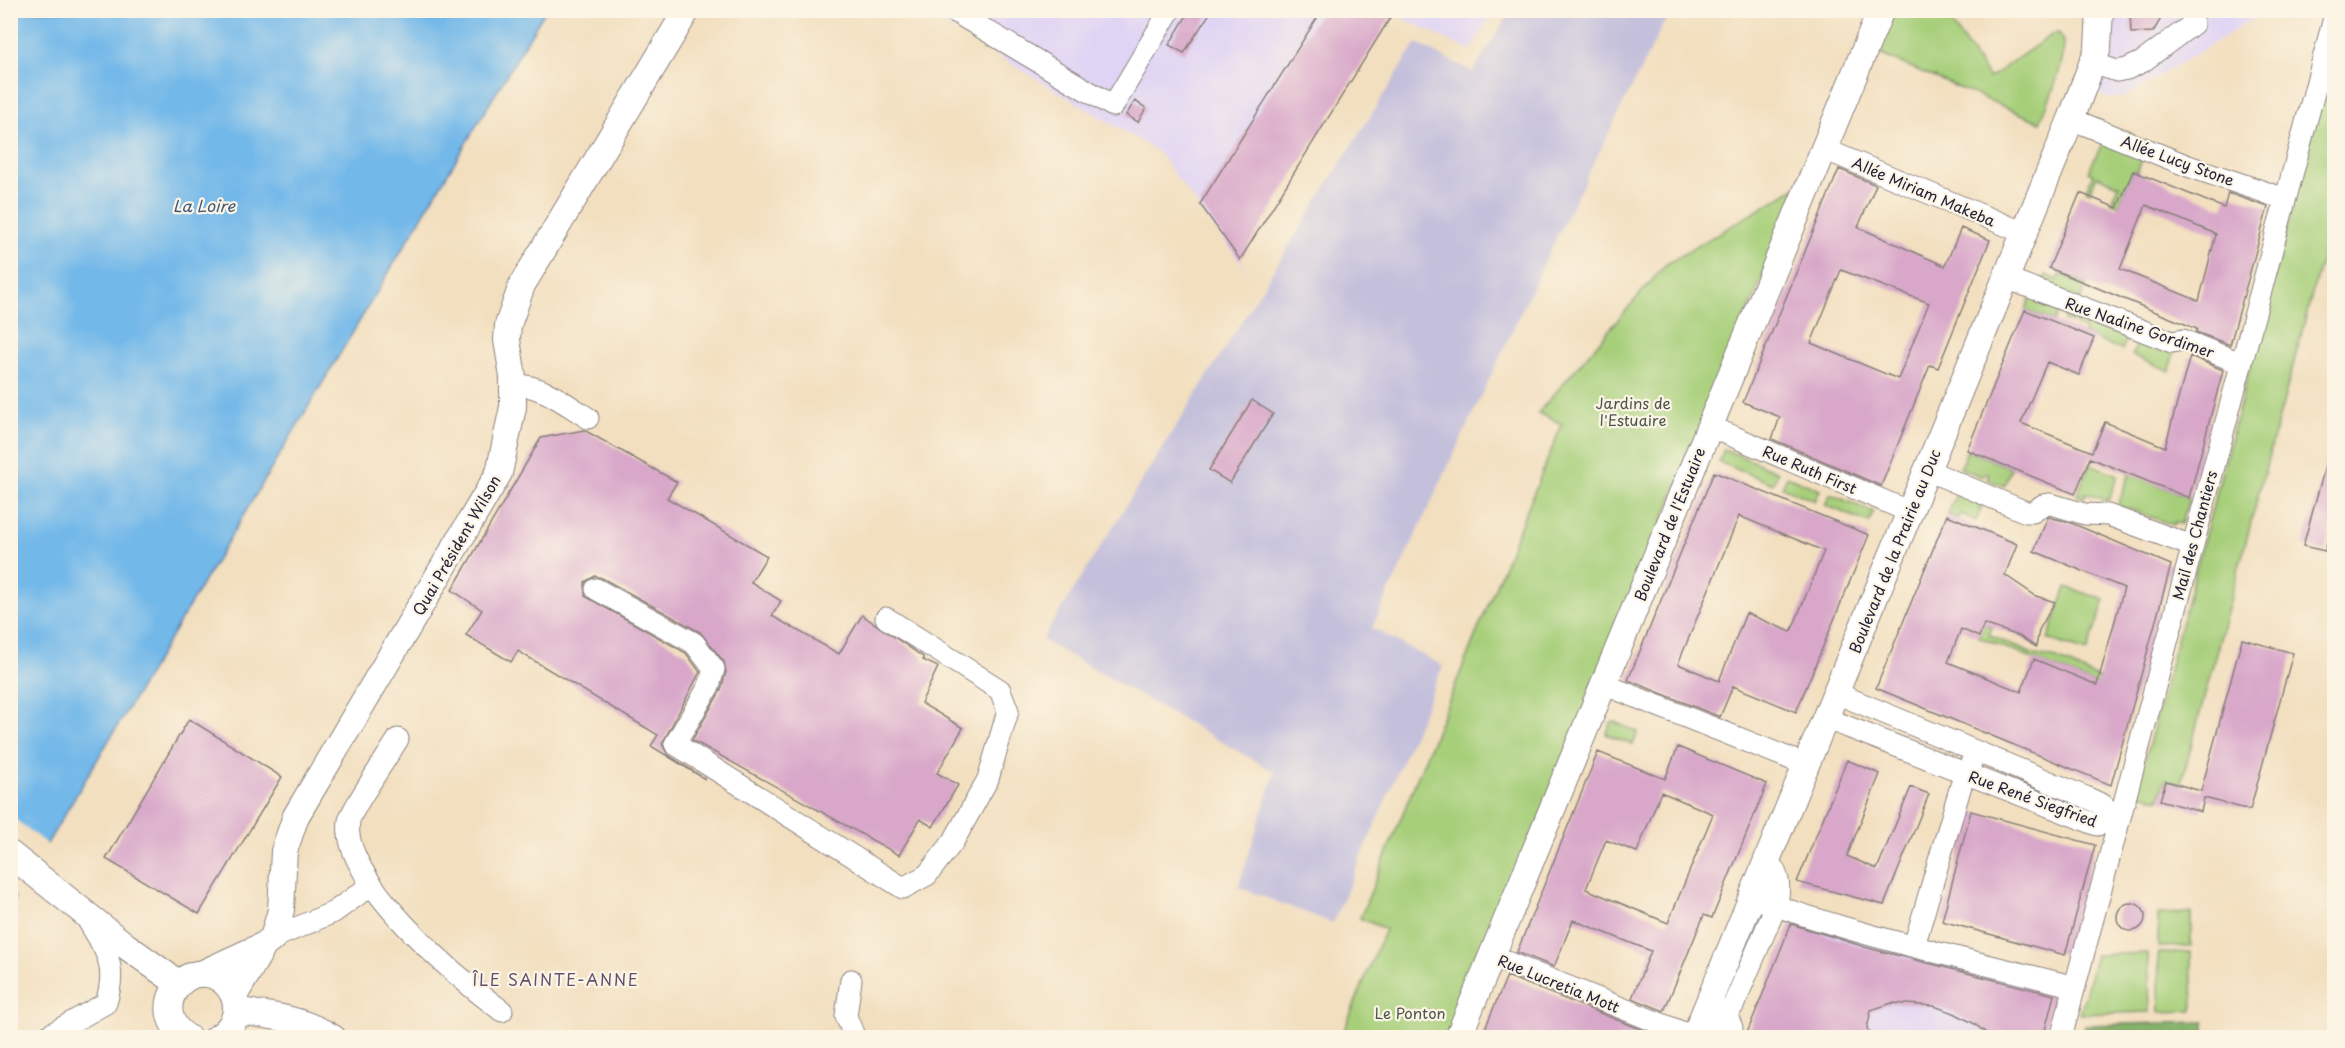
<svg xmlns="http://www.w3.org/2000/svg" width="2345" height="1048" font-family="'Playpen Sans',sans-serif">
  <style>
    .built { fill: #e0d4f4 }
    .industrial { fill: #c4c0db }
    .green { fill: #a7cf7a; stroke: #64785a; stroke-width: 1.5 }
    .forest { fill: #85b26a; stroke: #546a52; stroke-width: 1.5 }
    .water { fill: #72b8e9; stroke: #4a6d92; stroke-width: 1.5 }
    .pier { fill: #f2dfbf }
    .building { fill: #d8a7c9; fill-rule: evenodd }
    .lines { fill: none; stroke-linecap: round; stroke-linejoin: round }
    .minor-casing { stroke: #8a807d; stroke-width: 23 }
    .major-casing { stroke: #8a807d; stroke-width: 28 }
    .minor { stroke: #fff; stroke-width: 21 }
    .major { stroke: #fff; stroke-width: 26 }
    .labels { text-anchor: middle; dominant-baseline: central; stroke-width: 4.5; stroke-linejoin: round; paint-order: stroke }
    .street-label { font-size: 15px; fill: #22223b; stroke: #fcf5e5 }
    .park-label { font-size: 15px; fill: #4a564e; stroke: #fcf5e5 }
    .water-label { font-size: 16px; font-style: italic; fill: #3e5678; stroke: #fcf5e5 }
    .neighbourhood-label { font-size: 16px; letter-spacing: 1.5px; fill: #62516d; stroke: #fcf5e5 }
  </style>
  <rect width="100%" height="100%" fill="#fcf5e5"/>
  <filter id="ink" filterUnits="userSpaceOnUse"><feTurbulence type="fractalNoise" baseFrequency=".0167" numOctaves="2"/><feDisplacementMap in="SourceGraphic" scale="12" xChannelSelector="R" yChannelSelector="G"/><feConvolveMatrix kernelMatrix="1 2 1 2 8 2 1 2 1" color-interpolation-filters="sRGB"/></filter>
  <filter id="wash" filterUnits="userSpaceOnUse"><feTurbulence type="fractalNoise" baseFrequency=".008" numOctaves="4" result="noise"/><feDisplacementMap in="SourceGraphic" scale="24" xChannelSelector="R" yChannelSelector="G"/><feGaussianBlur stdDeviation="1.35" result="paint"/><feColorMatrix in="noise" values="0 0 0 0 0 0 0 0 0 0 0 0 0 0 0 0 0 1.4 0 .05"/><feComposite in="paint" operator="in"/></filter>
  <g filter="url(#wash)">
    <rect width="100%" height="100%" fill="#f2dfbf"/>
    <!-- built -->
    <path class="built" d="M923 11H1494L1470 51 1393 13 1240 259 1250 275 1157 151Z
      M2114 11H2266L2123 98H2108L2095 92 2113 50Z
      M1793 919 2056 989 2043 1037 1745 1038Z"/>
    <!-- industrial -->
    <path class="industrial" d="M1511 11H1670L1553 244 1372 628 1443 666 1333 923 1238 887 1275 772 1042 640 1416 43 1473 72Z"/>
    <!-- green -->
    <path class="green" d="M1894 11H1943L1989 78 2050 36 2057 32C2076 44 2047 105 2040 122L1877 53Z
      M2332 60 2334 61V212L2181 784 2165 780 2159 799 2136 793Z
      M2105 138 2143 157 2137 172 2133 171 2119 204 2112 202 2119 185 2097 176 2090 192 2086 190 2093 175 2088 172Z
      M1800 185 1451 1037 1341 1038 1385 929 1360 918 1562 424 1538 413 1665 265Z
      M2060 274 2087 285 2081 299 2042 286 2046 275 2058 280Z
      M2031 296 2062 304 2054 322 2025 310Z
      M2069 306 2130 331 2122 350 2084 334 2085 329 2064 320Z
      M2141 334 2174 348 2170 371 2132 355Z
      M1724 449 1778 472 1773 484 1719 462Z
      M1967 450 2011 468 2004 486 1987 479 1989 475 1985 473 1983 477 1960 468Z
      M2090 464 2118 475 2108 501 2086 493 2083 498 2077 495Z
      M2130 473 2189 498 2181 524 2174 522 2173 525 2118 505Z
      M1787 476 1820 490 1815 501 1782 487Z
      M1958 489 1984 501 1976 521 1961 514 1958 519 1948 514Z
      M1830 494 1873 512 1869 523 1825 505Z
      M2066 587 2105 600 2087 652 2048 639Z
      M1984 624 1992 627 1989 635 2035 655 2057 659 2134 695 2133 700 1979 637Z
      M1612 721 1638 732 1633 745 1606 734Z
      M2191 913V946L2158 947V914Z
      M2191 952 2193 1011 2160 1012 2158 953Z
      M2148 953 2150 1012 2080 1014 2096 955Z"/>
    <!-- forest -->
    <path class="forest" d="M2205 1022V1037H2082L2085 1025Z"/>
    <!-- water -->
    <path class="water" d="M11 11H545L11 904Z"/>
    <!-- pier -->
    <path class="pier" d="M11 816 49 846 17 898 10 893Z"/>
    <g id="blocks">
      <!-- building -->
      <path class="building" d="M1190 10H1212L1184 53 1169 45Z
        M1322 10H1395L1240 260 1200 204Z
        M2130 10H2166L2153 32 2131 33Z
        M1135 101 1146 108 1138 122 1126 115Z
        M1839 169 1876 185 1858 227 1945 266 1961 228 1990 240 1938 368 1930 365 1881 486 1772 439 1780 417 1743 402ZM1841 270 1929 303 1898 379 1811 343Z
        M2133 171 2224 208 2228 193 2268 207 2230 345 2196 332 2197 329 2049 268 2080 193 2117 208ZM2146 205 2216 234 2199 301 2120 269Z
        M2025 310 2094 338 2079 375 2047 362 2021 423 2092 452 2105 422 2165 447 2190 356 2223 370 2189 498 2090 458 2075 494 1967 450Z
        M1252 400 1273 414 1230 483 1209 470Z
        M584 430 677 482 667 498 767 556 751 582 781 601 772 616 839 654 862 615 923 657V660L938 667 921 703 963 728 937 773 958 785 933 827 920 819 899 855 692 740 721 690 726 672 724 662 700 632 602 578 595 576 585 582V596L686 653 700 672 662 744 668 755 705 779 651 746 658 735 518 651 511 662 466 635 482 610 452 590 541 438Z
        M2330 449 2334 450V516L2325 551 2303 546Z
        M1714 472 1869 535 1796 712 1733 686 1720 717 1628 680ZM1739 516 1824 551 1791 632 1746 613 1719 681 1678 664Z
        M1947 515 2017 544 2005 575 2036 596 2055 602 2039 630 2036 647 2019 636 1984 624 1979 637 1961 629 1948 662 2021 692 2034 659 2097 685 2124 588 2034 551 2048 517 2069 522 2171 565 2111 785 1876 688Z
        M2242 639 2293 653 2250 810 2204 798 2201 812 2160 800 2166 781 2201 791Z
        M189 719 282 777 199 914 106 859Z
        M1678 747 1767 784 1712 918 1704 915 1664 1011 1632 998 1651 951 1573 920 1554 967 1517 952 1598 752 1665 779ZM1661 792 1713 814 1668 923 1586 889 1606 840 1637 852Z
        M1847 760 1880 774 1847 856 1877 869 1911 787 1929 794 1884 905 1797 882Z
        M1971 811 2095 845 2065 955 1942 921Z
        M2117 917a14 14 0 1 1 28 0a14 14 0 1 1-28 0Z
        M1791 924 1868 948 2054 995 2043 1038H1993L1973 1023 1954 1013 1934 1006 1892 1003 1871 1010 1867 1029 1875 1038H1745Z
        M1507 976 1655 1035 1654 1038H1481Z"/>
    </g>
  </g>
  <g filter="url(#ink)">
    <use href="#blocks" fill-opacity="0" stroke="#8a807d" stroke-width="1.5"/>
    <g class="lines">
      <defs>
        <path id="minor" d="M952 10 1113 106 1170 10
          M2092 63 2117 71 2127 69 2142 62 2193 24 2192 10
          M2071 119 2188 166 2285 199
          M1824 149 2024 233
          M2006 278 2172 342 2183 340 2240 363
          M514 385C541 384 566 404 588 418
          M1709 426 1910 512
          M1927 470 2026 512H2033L2043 505 2051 504 2085 514 2108 515 2192 546
          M596 589 694 643 714 669 709 686 675 744 903 888 927 875 953 842 988 779 1008 711 1000 690 886 618
          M1603 684 1806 765
          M1836 693 2088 798 2103 805 2118 821
          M1825 718 2097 825 2118 821
          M398 739C389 754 351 810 349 821 340 880 459 979 502 1011
          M1751 897C1856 936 1967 959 2075 987
          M273 938 334 912 370 886
          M1914 946 1962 782 1972 761
          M1492 956 1694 1037
          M851 980 846 1016 855 1038
          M1726 1013 1732 1028V1038
          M1699 1024 1712 1023 1733 1006 1776 906C1781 888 1780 874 1767 860
          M44 1038 106 1003C118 965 106 951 87 919
          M2061 1038 2334 18"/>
        <path id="major" d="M10 854 126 946 179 984
          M201 974 264 945 273 938 281 910 284 851 296 816 499 473 513 407V377L507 340 508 325 522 285 687 10
          M234 996 264 945
          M236 1011C272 1015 302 1019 333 1038
          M188 1038C143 1011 189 950 225 983 232 990 236 999 236 1008 236 1021 228 1031 217 1038
          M1458 1038 1881 10
          M1694 1038 2071 119 2098 48 2100 10"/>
      </defs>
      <!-- minor casing -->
      <use href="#minor" class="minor-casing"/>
      <!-- major casing -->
      <use href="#major" class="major-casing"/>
      <!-- minor -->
      <use href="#minor" class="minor"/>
      <!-- major -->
      <use href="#major" class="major"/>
    </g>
  </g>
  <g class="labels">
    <!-- street labels -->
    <g class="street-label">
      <text transform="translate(2178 160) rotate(20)">Allée Lucy Stone</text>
      <text transform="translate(1924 191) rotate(23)">Allée Miriam Makeba</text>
      <text transform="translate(2140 327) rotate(19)">Rue Nadine Gordimer</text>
      <text transform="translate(1810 469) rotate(23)">Rue Ruth First</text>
      <text transform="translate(1669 524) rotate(-68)">Boulevard de l'Estuaire</text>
      <text transform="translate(2194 535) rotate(-75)">Mail des Chantiers</text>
      <text transform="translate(456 545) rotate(-60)">Quai Président Wilson</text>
      <text transform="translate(1894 551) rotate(-68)">Boulevard de la Prairie au Duc</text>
      <text transform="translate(2033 798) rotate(20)">Rue René Siegfried</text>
      <text transform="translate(1559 983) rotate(22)">Rue Lucretia Mott</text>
    </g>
    <!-- park labels -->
    <g class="park-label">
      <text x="1633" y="402">Jardins de<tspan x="1633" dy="17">l'Estuaire</tspan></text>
      <text x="1410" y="1012">Le Ponton</text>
    </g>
    <!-- water labels -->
    <g class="water-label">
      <text x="204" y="205">La Loire</text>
    </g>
    <!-- neighbourhood labels -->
    <g class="neighbourhood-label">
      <text x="556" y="979">ÎLE SAINTE-ANNE</text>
    </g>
  </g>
  <!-- margin -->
  <rect width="2345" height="1048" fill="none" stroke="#fcf5e5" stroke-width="36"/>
</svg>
